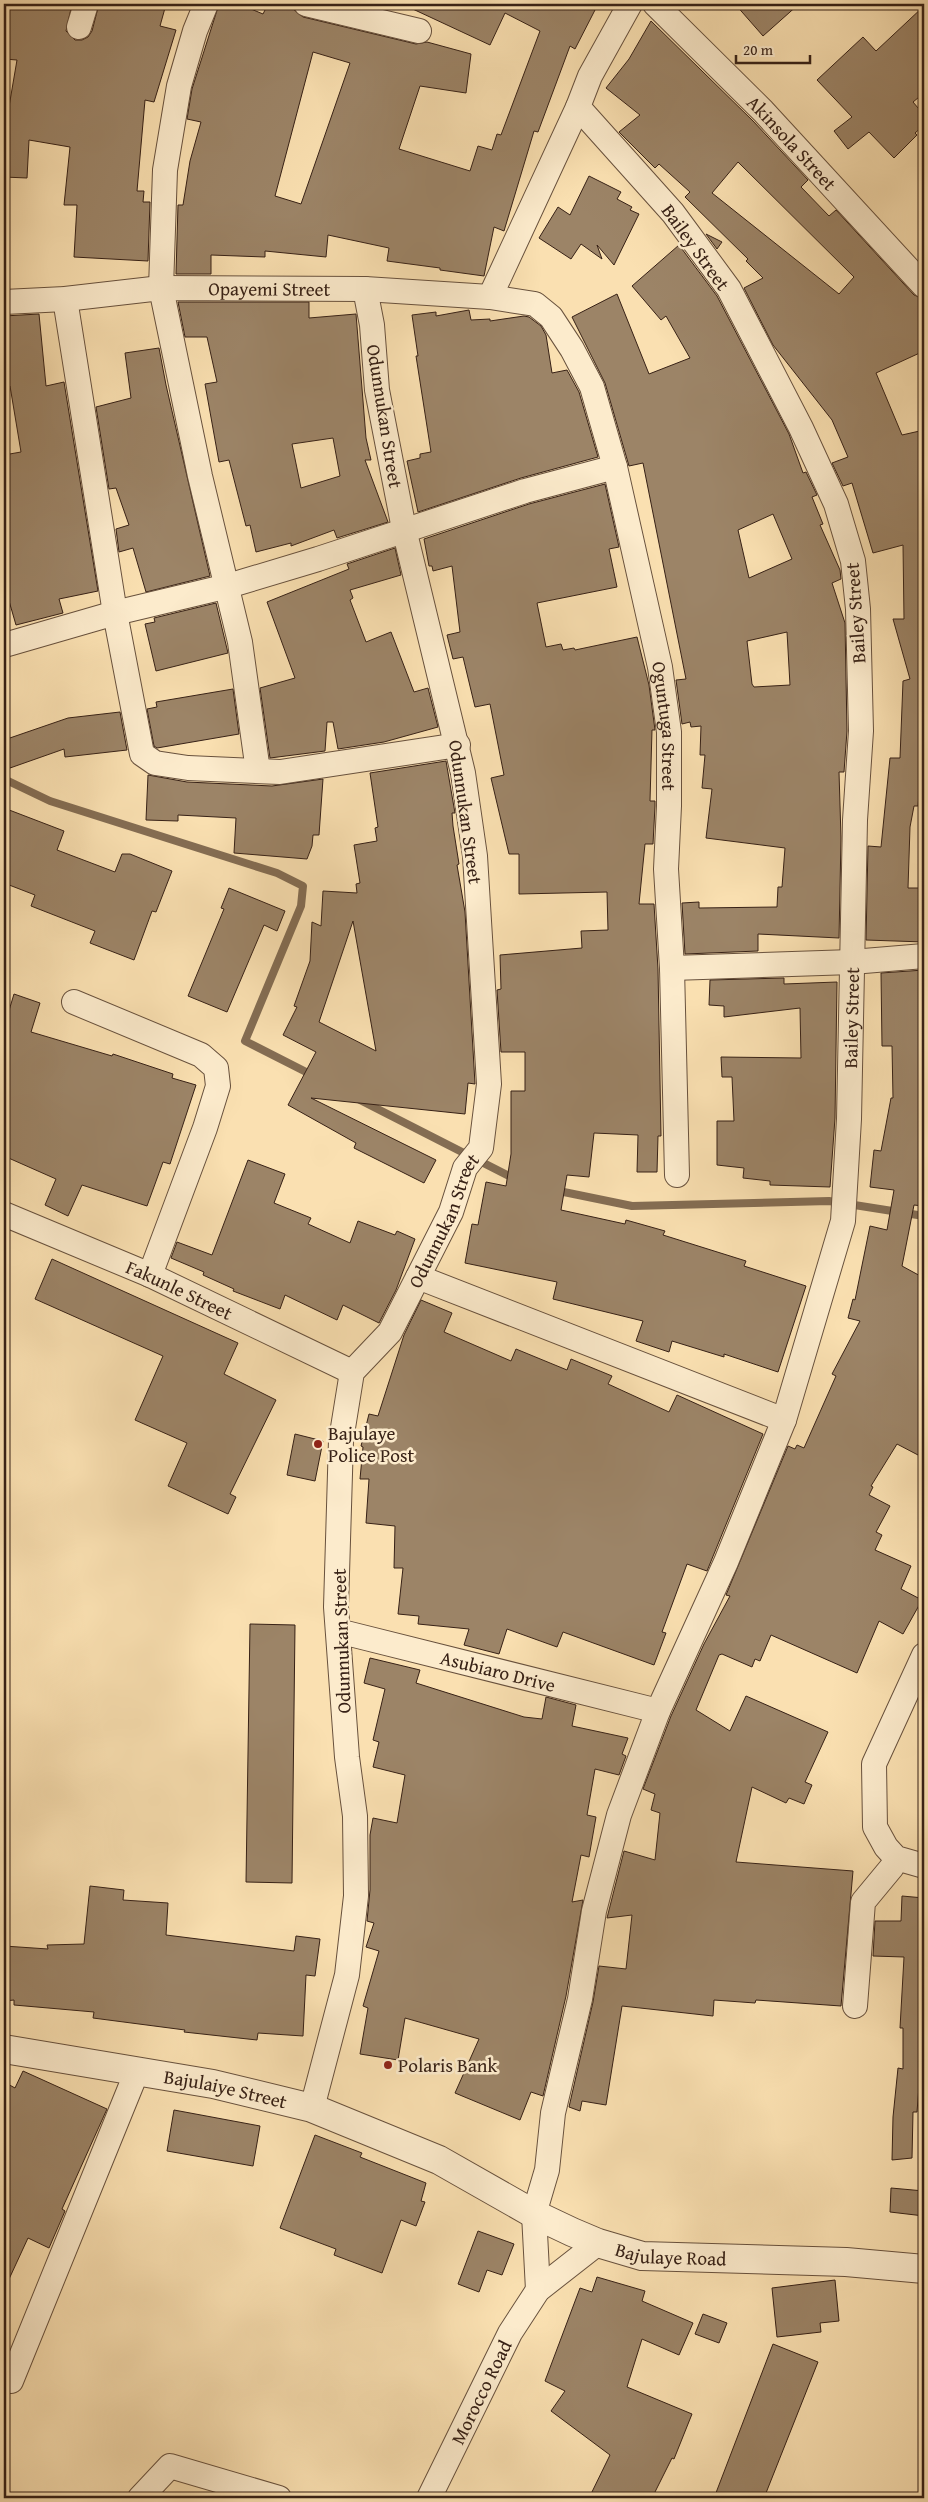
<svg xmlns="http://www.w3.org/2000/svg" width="928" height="2502" font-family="'Gentium Book Plus',serif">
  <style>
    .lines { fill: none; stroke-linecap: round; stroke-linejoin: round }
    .stream { stroke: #846d53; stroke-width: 8 }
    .building { fill: #9c8467; stroke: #372116; fill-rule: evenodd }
    .minor-casing { stroke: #68513d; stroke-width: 26 }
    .tertiary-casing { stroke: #68513d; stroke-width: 30 }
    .minor { stroke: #fcebcc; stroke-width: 24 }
    .tertiary { stroke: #fcebcc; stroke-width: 28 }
    .poi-dot { fill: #8f2418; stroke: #fcebcc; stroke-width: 2 }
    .labels { text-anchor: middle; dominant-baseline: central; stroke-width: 5; stroke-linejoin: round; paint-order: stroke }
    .street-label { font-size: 19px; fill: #372116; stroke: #fcebcc }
    .poi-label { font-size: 19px; fill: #372116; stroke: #fcebcc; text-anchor: start }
  </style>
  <rect width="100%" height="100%" fill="#fae0b1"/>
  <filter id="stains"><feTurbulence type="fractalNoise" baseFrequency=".004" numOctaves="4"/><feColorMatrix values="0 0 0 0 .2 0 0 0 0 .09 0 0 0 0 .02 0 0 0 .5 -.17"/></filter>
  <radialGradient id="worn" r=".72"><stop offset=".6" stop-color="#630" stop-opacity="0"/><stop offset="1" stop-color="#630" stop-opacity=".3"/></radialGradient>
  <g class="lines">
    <!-- stream -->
    <path class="stream" d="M4 779 50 801 277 873 303 886 301 906 245 1041 314 1076
      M360 1100 517 1180
      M554 1190 632 1206 829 1201 924 1216"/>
  </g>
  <!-- building -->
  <path class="building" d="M4 4H72L66 31 75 40H82L88 37 92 31 99 4H151L165 8 160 26 176 30 154 102 145 100 137 191H144L143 202H150L148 261 74 257 77 205H64L70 147 29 140 27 178 4 177V136L17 60 4 59Z
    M219 4H239L263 14 268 4H281L293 9 303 17 416 44 427 42 471 54 466 93 420 86 399 149 470 171 478 146 492 150 497 134 501 135 540 31 505 13 490 45 402 4H583L595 10 575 49 570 46 538 132 534 131 504 231 494 227 484 276 440 270V268L387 261 389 248 328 235 326 257 265 251V257L211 255V274H176L178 205H183L190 161 201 122 187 119 192 89ZM313 52 350 63 301 204 275 196Z
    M735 4H799L763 36Z
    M924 6V93L913 102 924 115V125L915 133 917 135 894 158 869 132 848 149 834 131 852 117 817 80 863 37 876 51Z
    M651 21 753 121 808 180 801 187 829 216 836 210 914 295 924 299V351L876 373 902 435 924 430V741L918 806H914L910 827 908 888H924V942L866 940 868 846 881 847 890 758H900L903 681 910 679 893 619H904L903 545 873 553 852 483 843 486 832 463 848 457 832 420 773 345 744 288 763 278 746 261 748 259 685 197 690 192 659 164 655 168 619 132 640 115 606 88 629 59ZM738 162 854 277 839 294 712 193Z
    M589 176 621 192 617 199 632 207 630 210 639 214 614 265 597 245 602 259 581 244 571 259 539 238 558 207 570 215Z
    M706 234 722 242 717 249Z
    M679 245 717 296 789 434 803 473 806 472 817 495 812 497 823 524 820 525 840 570 841 579 832 583 845 623 847 731 844 772H839L841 838 839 938 758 934V951L685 954 682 903 699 902V908L777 907 778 887H782L785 848 706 838 712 789 702 788 705 755H700L701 726 691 727 690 722 682 724 676 680 686 679 643 463 629 466 605 383 572 317 617 294 649 374 690 358 666 316 661 320 632 286ZM773 514 792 559 749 578 738 530ZM787 632 790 685 754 687 752 684 747 641Z
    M178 302H309V318L356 314 366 438 371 460H365L388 522 337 538 334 530 291 546V543L256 552 250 525 246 526 229 460 219 462 205 384 217 382 207 337H185ZM333 438 340 476 301 488 292 444Z
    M469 310 471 320 490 319V321L524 316 529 317 541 326 546 335 552 373 567 370 579 392 598 457 521 478 418 512 407 461 420 458V454L431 452 416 356H418L412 315 436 312V316Z
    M39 314 46 386 64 382 98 591 59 599 63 613 16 625 7 594H9L4 569 9 568 4 539V455L21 452 10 386 4 387V316Z
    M159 348 166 385 210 576 146 592 133 548 119 552 116 529 129 525 116 488 109 489 96 407 131 398 125 353Z
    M605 484 619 547 609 549 617 587 537 603 546 647 561 644 563 650 574 648 575 650 637 637 649 685 655 730H652L650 801H655V806L653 844H645L639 904H654L658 969 661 1136H658L657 1172H637L638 1135 594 1133 589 1177 567 1175 561 1210 625 1224 626 1220 665 1231 663 1235 746 1261 744 1266 806 1286 778 1372 724 1354V1357L672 1341 669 1352 636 1341 643 1321 553 1299 557 1282 465 1263 472 1224 478 1225 486 1182 506 1186 511 1154V1091H525V1052H501L497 990 501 989 500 955 582 948 581 931 608 930 607 892 519 894V854H509L491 778 504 775 490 704 475 707 463 657 453 659 447 635 460 632 452 566 433 571 432 566H429L424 539 529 504Z
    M395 548 401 575 350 590 353 598 350 600 366 642 391 632 414 692 428 688 438 727 384 742 338 749 333 722H327L325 751 270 758 260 688 295 678 267 602 349 569 347 564Z
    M216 603 228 653 156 671 145 624 155 622 154 618Z
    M233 689 239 734 157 748 154 746 147 709 157 707 156 702Z
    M120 712 127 750 65 757 64 749 10 768 4 751V740L68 718Z
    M446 761 455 813H452L453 826 459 864 457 865 465 912 475 1084 468 1083 465 1114 311 1098 436 1160 424 1183 354 1148 356 1143 288 1105 316 1052 283 1035 297 1007 294 1006 310 961 312 922 321 926 323 891 357 893 356 884 360 883 354 845 377 841 375 828 378 827 370 773ZM353 921 376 1051 319 1022Z
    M148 775 187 782 272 786 323 779 319 835H313L312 846 307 859 234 853 236 818 178 815V821L146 820Z
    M4 808 64 831 57 850 115 872 122 854H130L172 871 156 912 152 911 134 960 90 943 95 931 31 906 35 895 4 883Z
    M229 888 285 911 277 931 264 925 227 1012 188 996 224 909 221 908Z
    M924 970V1196L923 1206 914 1205 902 1266 924 1278V1442L918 1455 897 1444 871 1486 873 1487 869 1495 890 1506 876 1532 882 1535 875 1550 911 1566 901 1589 922 1600 903 1634 879 1621 857 1673 771 1635 760 1661 755 1659 752 1667 722 1654 719 1655 696 1710 730 1731 746 1696 828 1732 805 1782 812 1785 804 1804 789 1798 786 1803 752 1787 736 1862 853 1871 841 2006 756 2000 755 2003 714 2000 713 2016 622 2006 606 2105 582 2101 580 2111 569 2107 593 2002 599 1966 626 1969 632 1915 607 1918 624 1851 655 1860 660 1813 651 1810 655 1794 643 1789 671 1716 704 1644 730 1596 726 1595 788 1446 795 1449 797 1445 804 1448 836 1376 832 1374 860 1321 848 1318 853 1299 855 1300 870 1226 887 1230 894 1190 870 1187 874 1150 881 1151 891 1098H893L892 1046H882L881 973Z
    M784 978V984L837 982 835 1118 830 1187 770 1185V1181L743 1178 744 1168 717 1165V1121H734L732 1077H722L721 1057 801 1058 800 1008 724 1017V1006L709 1005 710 980Z
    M14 994 40 1003 31 1032 112 1056 113 1054 173 1074 172 1078 196 1085 170 1164 163 1162 147 1206 82 1185 68 1216 45 1205 56 1179 4 1156V1027Z
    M248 1160 285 1174 274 1203 311 1218 308 1224 350 1243 358 1221 395 1235 397 1231 415 1239 396 1290 379 1323 343 1305 337 1320 285 1295 280 1309 233 1291 234 1289 203 1275 204 1272 171 1258 177 1242 212 1255Z
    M52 1259 238 1343 224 1374 276 1400 230 1494 236 1497 228 1514 168 1486 187 1443 135 1420 163 1356 35 1299Z
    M421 1300 452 1313 444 1332 511 1361 516 1349 567 1370 571 1359 612 1376 608 1384 669 1412 677 1395 763 1434 707 1571 687 1564 662 1632 666 1633 654 1665 563 1632 557 1647 507 1629 499 1654 464 1645 469 1629 418 1624 419 1616 398 1614 403 1568H394L395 1526 366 1523 369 1479H360L363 1447 361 1446 369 1414 378 1416 404 1335Z
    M295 1434 323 1441 315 1481 287 1475Z
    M250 1624 295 1625 292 1883 246 1882Z
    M370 1658 420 1670 416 1683 524 1717 542 1719 546 1697 576 1705 572 1726 628 1738 622 1754 626 1756 619 1775 595 1769 587 1815 596 1817 589 1857 581 1855 572 1902 583 1900 566 1996 543 2096 531 2092 520 2120 455 2093 479 2039 405 2018 398 2060 360 2054 368 2008 363 2006 379 1951 366 1947 374 1923 367 1921 370 1890V1835L373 1818 397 1823 405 1775 373 1767 379 1742 373 1740 385 1689 364 1683Z
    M90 1886 124 1890 123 1900 168 1903 166 1935 294 1951 296 1936 320 1939 315 1976 306 1975 303 2036 258 2033 257 2040 184 2032 185 2030 93 2018 94 2012 14 2005V2000L4 2001V1946L48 1949 47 1945 84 1944Z
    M902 1896 924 1898V2021L917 2112H913L912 2158 892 2160 893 2117 898 2068 903 2069V2028H900L904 1957 873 1956 875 1921H901Z
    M23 2071 107 2109 62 2209 65 2211 49 2248 28 2238 4 2290V2082L15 2088Z
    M174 2110 260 2126 253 2166 167 2151Z
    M315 2135 362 2153 360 2157 426 2183 421 2201 425 2202 416 2226 401 2220 382 2273 334 2255 336 2249 280 2228Z
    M891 2188 924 2191V2216L890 2212Z
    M478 2231 514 2244 502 2275 487 2270 479 2292 458 2284Z
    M597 2277 645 2291 642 2301 693 2323 679 2355 642 2339 627 2387 692 2414 674 2459 672 2458 652 2498H589L610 2455 551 2411 565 2391 545 2381 580 2288 592 2292Z
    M835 2280 839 2321 820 2323 821 2332 777 2337 772 2288Z
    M703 2314 727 2323 719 2343 695 2334Z
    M773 2344 818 2362 764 2498H714Z"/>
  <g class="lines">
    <defs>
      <g id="minor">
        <path d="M206 4 195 31 179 86 165 170 161 288 200 476 240 642 258 771"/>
        <path d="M306 4 419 31"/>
        <path id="s1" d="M655 4 763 111 924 286"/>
        <path d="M79 27 86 4"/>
        <path d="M490 297 578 107"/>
        <path d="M65 299 115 613 142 754 155 763 188 768 280 772 458 745"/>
        <path id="s2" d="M4 302 65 299 161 288 365 289 490 297 535 304 551 317 572 349 592 387 615 467 660 667 669 732V806L666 869 672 968 677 1175"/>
        <path d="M8 644 115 613 228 586 318 559 525 491 615 467"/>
        <path d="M672 968 852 962 924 956"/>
        <path d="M74 1002 201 1055 216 1068 218 1086 205 1128 150 1275"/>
        <path id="s3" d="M4 1214 150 1275 352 1372"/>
        <path d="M418 1277 784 1420"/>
        <path id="s4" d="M338 1631 658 1711"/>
        <path d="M924 1655 874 1764 875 1827 886 1847 896 1858 924 1866"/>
        <path d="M855 2006 863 1902 892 1867 896 1858"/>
        <path id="s5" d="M312 2108 347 1975 356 1896 355 1816 347 1757 336 1607 341 1440 352 1372 390 1332 451 1212 465 1168 481 1148 489 1084 475 856 463 773 404 529 377 390 372 325 365 289"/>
        <path id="s6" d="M538 2290 534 2214 547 2170 553 2113 580 1999 594 1911 619 1815 658 1711 726 1562 784 1420 843 1221 849 1119 855 820 861 731 858 609 853 561 836 504 801 428 729 289 673 213 578 107 590 76 630 4"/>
        <path d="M11 2381 137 2071"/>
        <path d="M140 2498 170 2466 279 2498"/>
        <path id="s7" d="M429 2498 510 2333 538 2290 598 2243"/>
      </g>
      <g id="tertiary">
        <path id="s8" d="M4 2049 213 2084 312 2108 439 2160 534 2214 572 2232 598 2243 642 2256 846 2262 924 2269"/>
      </g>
    </defs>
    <!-- minor casing -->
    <use href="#minor" class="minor-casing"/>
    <!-- tertiary casing -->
    <use href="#tertiary" class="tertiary-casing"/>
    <!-- minor -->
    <use href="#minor" class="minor"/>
    <!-- tertiary -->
    <use href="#tertiary" class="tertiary"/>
  </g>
  <!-- markers -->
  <g class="poi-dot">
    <circle cx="318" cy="1444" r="5"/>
    <circle cx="388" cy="2065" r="5"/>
  </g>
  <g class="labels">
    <!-- street labels -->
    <g class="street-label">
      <text stroke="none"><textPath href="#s1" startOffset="195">Akinsola Street</textPath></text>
      <text transform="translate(696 247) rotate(54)">Bailey Street</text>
      <text stroke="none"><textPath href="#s2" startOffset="266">Opayemi Street</textPath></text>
      <text transform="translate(385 416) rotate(81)">Odunnukan Street</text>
      <text transform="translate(855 613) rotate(-94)">Bailey Street</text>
      <text stroke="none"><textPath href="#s2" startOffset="982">Oguntuga Street</textPath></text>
      <text transform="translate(466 812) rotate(82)">Odunnukan Street</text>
      <text stroke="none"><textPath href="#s6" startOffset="1324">Bailey Street</textPath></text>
      <text stroke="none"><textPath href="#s5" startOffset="922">Odunnukan Street</textPath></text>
      <text stroke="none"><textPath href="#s3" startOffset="191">Fakunle Street</textPath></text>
      <text transform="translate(341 1641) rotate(-92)">Odunnukan Street</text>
      <text stroke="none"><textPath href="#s4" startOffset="165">Asubiaro Drive</textPath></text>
      <text stroke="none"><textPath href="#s8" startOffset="225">Bajulaiye Street</textPath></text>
      <text stroke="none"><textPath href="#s8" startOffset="705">Bajulaye Road</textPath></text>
      <text stroke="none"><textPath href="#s7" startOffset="118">Morocco Road</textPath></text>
    </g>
    <!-- poi labels -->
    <g class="poi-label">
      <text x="328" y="1433">Bajulaye<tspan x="328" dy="22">Police Post</tspan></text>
      <text x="398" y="2065">Polaris Bank</text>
    </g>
  </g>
  <!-- margin -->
  <rect width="928" height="2502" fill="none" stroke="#fae0b1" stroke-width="20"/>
  <rect x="5" y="5" width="918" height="2492" fill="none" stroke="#372116" stroke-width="2.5"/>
  <rect x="10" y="10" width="908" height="2482" fill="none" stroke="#372116"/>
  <!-- scale -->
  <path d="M736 55v8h74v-8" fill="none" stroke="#372116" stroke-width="2.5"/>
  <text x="743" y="55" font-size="15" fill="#372116" stroke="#fcebcc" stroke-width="4" paint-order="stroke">20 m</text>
  <rect width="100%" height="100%" filter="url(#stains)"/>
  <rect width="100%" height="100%" fill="url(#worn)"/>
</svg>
